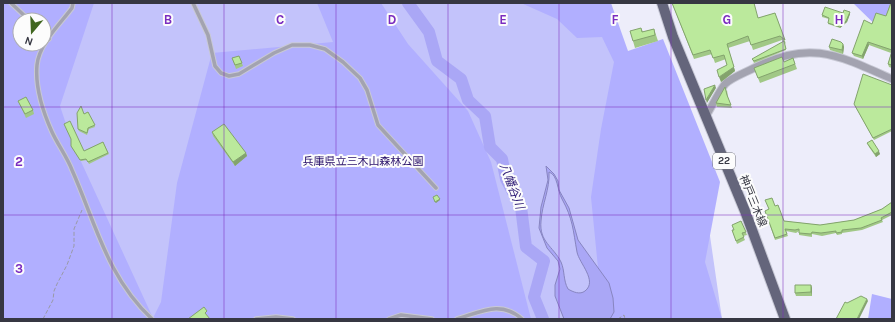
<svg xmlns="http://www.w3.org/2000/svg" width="895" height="322" font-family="Karla,'Noto Sans JP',sans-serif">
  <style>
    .green { fill: #c3c3fb; fill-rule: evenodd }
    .forest { fill: #b1afff; fill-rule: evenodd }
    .water { fill: #aaa7f6; stroke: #8785c0; fill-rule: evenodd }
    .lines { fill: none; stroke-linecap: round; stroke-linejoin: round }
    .river { stroke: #aaa7f6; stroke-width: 12 }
    .lane-casing { stroke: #c8c9d5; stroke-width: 5.5 }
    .street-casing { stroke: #c8c9d5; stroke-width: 9 }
    .primary-casing { stroke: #c8c9d5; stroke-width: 12 }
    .path { stroke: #999aa6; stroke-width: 1; stroke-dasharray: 4 2; stroke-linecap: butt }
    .lane { stroke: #a3a3b0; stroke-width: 3.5 }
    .street { stroke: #a3a3b0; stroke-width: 7 }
    .primary { stroke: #64657b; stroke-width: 10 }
    .wall { fill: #a1c886 }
    .shaded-wall { fill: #83a36d }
    .building { fill: #bbe99c; stroke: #83a36d }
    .grid { fill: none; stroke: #7b2cbf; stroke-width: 1; stroke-opacity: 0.55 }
    .labels { text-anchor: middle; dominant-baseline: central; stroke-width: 4; stroke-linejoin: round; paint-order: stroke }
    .shield { fill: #fcfcfc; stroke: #71727a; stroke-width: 1 }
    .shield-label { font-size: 10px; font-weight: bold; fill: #363742 }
    .park-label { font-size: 11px; fill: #28106a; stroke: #fcfcfc }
    .street-label { font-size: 11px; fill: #363742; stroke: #fcfcfc }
    .water-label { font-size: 12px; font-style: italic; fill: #301e77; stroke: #fcfcfc }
    .grid-label { font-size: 13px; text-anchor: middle; font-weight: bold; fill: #7b2cbf; stroke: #fcfcfc; stroke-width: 4; stroke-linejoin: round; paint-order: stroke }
  </style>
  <rect width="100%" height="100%" fill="#ededfa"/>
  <!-- green -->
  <path class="green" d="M3 3H606L626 57 709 229 722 319H3ZM20 20H44V44H20Z"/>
  <!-- forest -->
  <path class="forest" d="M3 3H94L60 106 72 142 153 318 161 302 177 183 212 53 333 42 317 3H381L408 44 468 111 491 162 531 319H3ZM20 20H44V44H20Z
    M521 3H611L628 51 663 39 720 182 705 262 722 319H608L598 268 591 197 601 129 614 62 602 37 577 38 557 19Z
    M853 3H892V41Z
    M872 294 892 299V319H868Z"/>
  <!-- water -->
  <path class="water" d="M546 166 554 174 558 181 559 190 569 208 578 240 609 283 613 298 614 312 610 319H564L555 296V285L560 269 558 261 547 248 539 228 541 207 548 180ZM549 172C558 175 557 190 562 199 573 219 573 230 577 252 579 263 598 281 585 291 580 295 573 292 568 289 563 280 565 271 561 262 553 246 539 242 541 221 542 204 550 189 549 172Z"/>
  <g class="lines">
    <!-- river -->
    <path class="river" d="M408 3 429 32 437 61 461 79 468 100 485 116 490 147 502 159 506 179 521 207 526 247 544 261 534 297 543 319"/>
    <defs>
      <path id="lane" d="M11 3 29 20
        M73 3 72 8C60 24 39 44 37 65 35 87 43 112 52 132 58 145 67 157 72 170 96 224 107 277 152 319
        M193 3 208 35 215 66 221 73 229 76 239 74 274 53 292 45H310L325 49 343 62 360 78 367 90 378 125 436 188
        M44 34 49 39
        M256 319 276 317 293 319
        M389 319 401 315 432 319
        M457 319C481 312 501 300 522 319"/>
      <path id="street" d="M706 116C712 106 718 93 725 84 731 78 744 73 752 69 809 39 838 55 892 79"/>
      <path id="primary" d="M662 3 673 37 745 211 785 319"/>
    </defs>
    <!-- lane casing -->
    <use href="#lane" class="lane-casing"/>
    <!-- street casing -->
    <use href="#street" class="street-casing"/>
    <!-- primary casing -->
    <use href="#primary" class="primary-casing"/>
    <!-- path -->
    <path class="path" d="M43 319 53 300 54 291 57 284 67 265 74 246V229L82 210
      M618 319 624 315 625 319"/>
    <!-- lane -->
    <use href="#lane" class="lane"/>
    <!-- street -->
    <use href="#street" class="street"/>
    <!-- primary -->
    <use href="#primary" class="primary"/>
  </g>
  <!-- wall -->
  <path class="wall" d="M672 3 759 18 775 13 786 44 784 42 786 50 754 63 752 59 783 42 782 40 753 50 750 41 728 48 735 71 721 82 727 65 726 59 715 63 712 54 694 59Z
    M889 3H892V68L889 67 888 64 891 53 869 45 863 59 854 56 852 53 872 24 886 16 890 4Z
    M850 14 847 22 840 28 828 24V23L829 19 822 17V15Z
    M641 28 643 32 654 29 658 41 635 48 633 41Z
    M843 44 844 47 843 54 830 50 829 47Z
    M239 56 243 66 236 69 232 58Z
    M793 58 797 69 760 83 754 68 784 62Z
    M892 85V131L874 140 855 106Z
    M727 90 728 98 732 108 717 107 716 103Z
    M18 101 33 110 34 114 26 118Z
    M88 112 95 127 89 129 87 135 79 131 78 129 84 114Z
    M212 132 246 153 247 156 235 166 213 136Z
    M103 142 109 154 89 164 87 160 81 161 71 146 84 151Z
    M867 143 880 154 876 157 869 147Z
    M892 202V215L882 220 883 222 862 230 842 233V234L837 235 836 233 822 236 812 234V237L799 235V231L796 233 786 231 788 236 775 240 765 211 775 206 784 221 820 225 854 220 882 209Z
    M741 221 747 235 743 236 745 240 737 244 732 230H734Z
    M811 285 812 288V296H796L795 293Z"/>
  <!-- shaded-wall -->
  <path class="shaded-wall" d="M850 12V14L847 22 840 28V27Z
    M868 42 869 45 863 59 862 56Z
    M843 44 844 47 843 54 842 50Z
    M728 48 735 71 721 82 719 77 734 67Z
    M715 85 716 88 707 103 706 100Z
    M879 151 880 154 876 157 875 154Z
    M246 153 247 156 235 166 233 162Z
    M440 199V200L436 203 435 202Z
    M811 285 812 288V296L811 292Z
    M867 299 868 301 859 319H857Z"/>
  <!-- building -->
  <path class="building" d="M672 3H754L758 18 775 13 785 40 780 36 751 45 748 36 727 44 734 67 719 77 717 70 727 65 724 55 713 58 710 50 693 55Z
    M891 3H892V50L868 42 862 56 852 53 864 20 872 24 876 13 886 16Z
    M825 7 843 13 844 10 850 12 846 21 840 27 828 23 829 18 822 15Z
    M641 28 642 32 654 29 655 35 633 41 630 31Z
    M832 39 841 42 843 44 842 50 829 47Z
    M784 41 786 49 754 61 752 59Z
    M892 51V65L888 64Z
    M239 56 242 63 235 65 232 58Z
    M782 57 784 62 793 58 795 64 758 78 754 68Z
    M863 74 892 85V129L873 138 854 104Z
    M715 85 706 100 704 89Z
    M725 87 727 95 731 105 716 103Z
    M26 97 33 110 25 114 18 101Z
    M81 106 84 114 88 112 95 125 88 128 87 133 78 129 77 113Z
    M70 121 84 151 103 142 108 153 88 162 86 159 80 160 71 146V139L64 124Z
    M224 124 246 153 233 162 212 132Z
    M872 140 879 151 875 154 867 143Z
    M437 195 440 199 435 202 433 197Z
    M772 198 775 206 778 205 784 221 820 225 854 220 882 209 892 202V212L881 218 882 220 861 228 842 230V232L836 233V231L821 233 812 232 811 234 799 233V229L795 230 785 229 787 234 775 238 765 211 769 209 765 200Z
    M741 221 746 232 742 233 744 237 736 241 732 230H734L732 225Z
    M795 285H811V292L795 293Z
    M861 296 867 299 857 319H836L845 302 847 303Z
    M204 307 207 311 205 313 210 319H188Z"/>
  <!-- grid -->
  <path class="grid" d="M112 3V319M224 3V319M336 3V319M448 3V319M559 3V319M671 3V319M783 3V319M3 107H892M3 215H892"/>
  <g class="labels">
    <!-- shield labels -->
    <rect class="shield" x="713" y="153" width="22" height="16" rx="3"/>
    <g class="shield-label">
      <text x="724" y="161">22</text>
    </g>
    <!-- park labels -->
    <g class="park-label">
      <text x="363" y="161">兵庫県立三木山森林公園</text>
    </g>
    <!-- street labels -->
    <g class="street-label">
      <text transform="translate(753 201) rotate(68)">神戸三木線</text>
    </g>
    <!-- water labels -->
    <g class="water-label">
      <text transform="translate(512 186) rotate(69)">八幡谷川</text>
    </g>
  </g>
  <g class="grid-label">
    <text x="168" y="24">B</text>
    <text x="280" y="24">C</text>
    <text x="392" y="24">D</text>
    <text x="503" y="24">E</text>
    <text x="615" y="24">F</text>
    <text x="727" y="24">G</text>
    <text x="839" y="24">H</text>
    <text x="19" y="166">2</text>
    <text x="19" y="273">3</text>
  </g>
  <!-- border -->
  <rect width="895" height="322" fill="none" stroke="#363742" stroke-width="8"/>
  <!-- north arrow -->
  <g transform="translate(32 32) rotate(199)"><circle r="19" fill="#fcfcfc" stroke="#adadb2"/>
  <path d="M0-3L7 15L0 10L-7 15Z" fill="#406620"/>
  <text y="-6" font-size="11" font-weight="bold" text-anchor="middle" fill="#363742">N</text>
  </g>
</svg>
